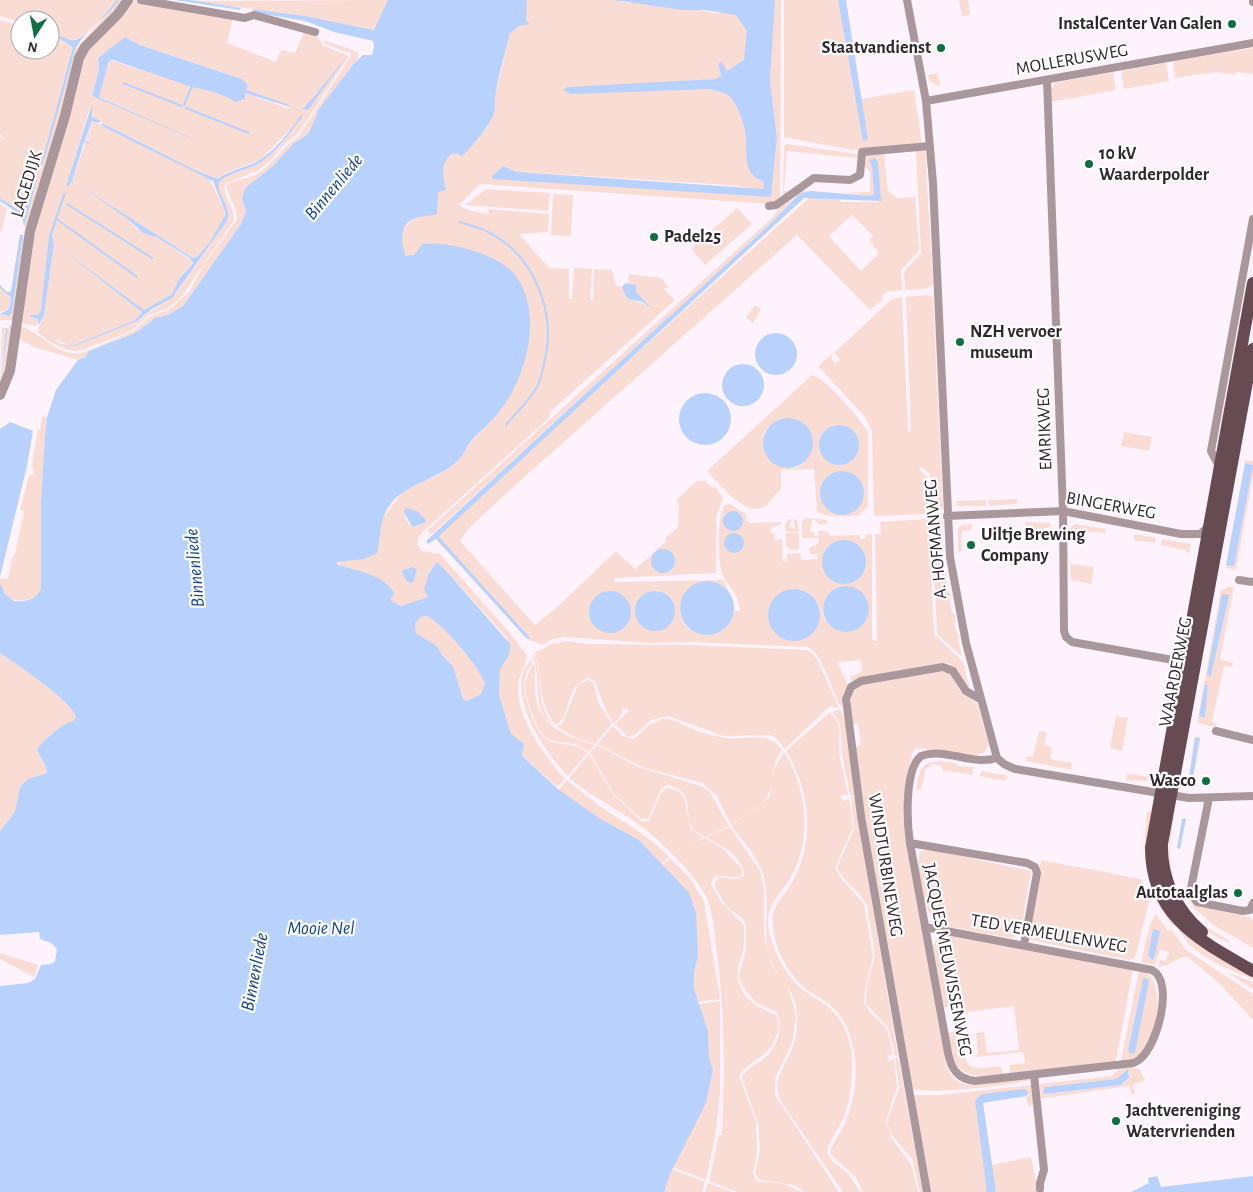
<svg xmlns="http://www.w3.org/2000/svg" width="1253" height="1192" font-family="'Alegreya Sans',sans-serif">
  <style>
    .green { fill: #f9dcd3; fill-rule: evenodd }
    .water { fill: #b8d2fd; fill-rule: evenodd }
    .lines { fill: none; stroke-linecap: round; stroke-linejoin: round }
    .stream { stroke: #b8d2fd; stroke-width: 2 }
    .minor { stroke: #a9979b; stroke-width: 8 }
    .tertiary { stroke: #a9979b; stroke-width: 10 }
    .primary { stroke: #674b52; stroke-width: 12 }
    .poi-dot { fill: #0f6e43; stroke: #fff; stroke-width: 2 }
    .labels { text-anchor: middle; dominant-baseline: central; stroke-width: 4.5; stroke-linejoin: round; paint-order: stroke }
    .poi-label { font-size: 18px; font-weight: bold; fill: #312630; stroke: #fff; text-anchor: start }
    .street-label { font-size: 18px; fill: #312630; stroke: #fff }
    .water-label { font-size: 19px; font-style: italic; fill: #114190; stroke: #fff }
  </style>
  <rect width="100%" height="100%" fill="#fef2fd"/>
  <!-- green -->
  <path class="green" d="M0 0H117C108 10 89 36 76 39 71 41 65 38 60 36L73 47 43 157 40 159 16 147 40 161 38 176 75 50 119 0H124L87 41 28 226 24 227 37 181 23 214 0 198V137L5 140 0 134V20L20 26V50H50V35L53 34 50 32V20H20V22L0 16Z
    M132 0 233 18 227 43 276 62 281 50 295 53 305 30 316 35 324 46 349 56 298 134 283 145 272 159 259 170 225 184C222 196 235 207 234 220L180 299 166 309 150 315 129 332 79 351C64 352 49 342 37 332L44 315 54 244 52 236 65 192 49 236 41 310 38 315H30V318L38 319V324L35 326 20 323 32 240 84 55ZM125 37 140 45 239 78 247 85 245 90 290 106 288 108 245 93 243 101 239 99 235 102C230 96 198 86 191 88L185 84 110 60 98 96 160 124 92 96 99 69 98 58ZM347 56 305 110 302 106 308 105ZM91 104 93 118 195 170 218 179 226 173 260 160 303 116C294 130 273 156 258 164 245 171 230 172 219 182 216 196 230 206 228 220L175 295 137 321 75 346 60 344 53 339 72 346 135 320 142 312 60 248 144 310 172 294 179 279 193 261 156 237 137 229 128 219 79 185 193 258C207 254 222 227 226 214L210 179 93 121 72 181 75 184 71 182 69 186H66Z
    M388 0 375 30 305 16 190 1Z
    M525 0H613L628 3H661L715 13H727L736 15 748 27 747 57 729 72 719 63 721 77 716 79 654 90 710 89 731 96 739 108 766 190 729 185 524 172 771 197 777 138 770 81 775 0H781L780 199 771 204 480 184 459 205 468 210 489 214 488 209 549 214 548 232 519 234 549 268 569 269V299H572L574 268 592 269 590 300H593L594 269 612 270 616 286 622 287 626 298 651 306 636 292 633 284 628 283 629 274 661 278 669 287 664 289 675 300 549 413 551 416 424 531C417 538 415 544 422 551L440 554 509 632 527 655C526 667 517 676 518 688 518 720 545 757 565 779L557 787 522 756 523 744 511 734 499 695 500 669 508 657 507 638 441 565 436 563C426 573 427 584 429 597L401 606 398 604 390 601 333 559 379 541 382 519 402 492 440 474 460 458 472 441 502 409 521 370 528 337 521 285 506 266 488 256 443 247 407 257 399 243 405 227 432 201 439 172 451 152 460 156 488 126 491 106 497 89 510 33 526 21ZM406 508C417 512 420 513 423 524L411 527 405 517Z
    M784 0H838L856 100 914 90 922 143 853 150 784 137Z
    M959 0H968L970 15 962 16Z
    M326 41 356 51 359 55 357 59 319 109 309 133 293 144 273 166 245 188 242 199 246 211 241 224 183 306 168 315 150 321 135 333 91 350 85 357 78 360 34 347 17 338 21 326C42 333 57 357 82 353L134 331 151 316 169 310 188 293 204 265 237 219 236 211 226 186C233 179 246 180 255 175 273 165 282 147 299 136L351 56V54L325 44 323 42Z
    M1253 48V74L1236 72 1235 75 1217 72 1175 78 1173 61Z
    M1166 63 1169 81 1124 89 1121 71Z
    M1113 72 1116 90 1051 102 1050 91 1055 83Z
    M938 73 940 86H938L929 81 928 75Z
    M787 144 858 154 857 158 787 151 784 191 791 192 783 197 784 146Z
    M925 150 933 285 924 289 905 290 904 272 921 253 916 151Z
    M884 153 888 191 897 198 915 197 919 251 901 270 902 290 886 292 881 296 883 299 870 310 797 235 521 480 468 529 460 541 535 625 556 608 616 551 635 569 667 541 665 538 678 527 679 504 676 500 697 481H705L713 488 715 486 723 498 716 517V573L615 578 614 582 723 580 733 600 734 611H740C739 590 724 585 721 570 718 556 717 515 725 505L730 504 746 514V520L750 523 781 522V525L771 527V533H775L774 540 782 539 783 562 787 561V554L800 553 801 560 818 559 817 554H810L809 548 818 544 819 538H802V522L805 518 827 520V524H818L817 521 812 520 810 532H814V536H818V531H828L830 536 860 535V539H865V535L872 534V640L877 641 875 534H881L880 522 929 519 934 634 963 662 970 689 957 669 946 663 859 678 852 682 850 677 863 671 860 660 837 662 848 685 843 694 842 708C831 693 824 653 807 647L691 642 650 643 564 637 553 639 542 645 527 639 529 638 434 536 809 198H836L842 202H879L880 197 877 160 872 166 874 194 871 196 846 193 870 192V171L863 166 866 155ZM852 215 873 236 869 240 879 253 861 271 829 236ZM842 540C856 542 864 548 866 563L858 578C836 593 812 569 828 547ZM659 550 674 567 670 572 654 554ZM710 581C746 590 736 641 701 634 669 628 675 581 710 581ZM842 586 858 589 867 599C867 604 869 610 868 615 865 630 844 636 833 628 814 616 823 591 842 586ZM800 589C814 594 821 604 820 619 810 655 760 642 770 605ZM610 591 625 597C634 611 628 618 620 630L607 632 596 627 589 612 595 598ZM655 591 663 593 670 598 666 627C651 635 638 626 635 611L642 596Z
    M486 189 550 193 548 211 465 205Z
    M801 191H811L796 196 770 224 669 317 666 318 664 321 432 534 427 531 773 217 780 206Z
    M553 194 573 195 571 236 551 235Z
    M0 204 7 208 1 233 0 232Z
    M737 208 752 224 705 265 691 249Z
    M23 235 26 238 13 320H0V314L9 316 12 314Z
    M0 288 11 296 9 309 0 312Z
    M929 295 933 297 943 508 936 514H931L930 474 921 467 919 469 927 477 929 514 874 516 872 432 865 417 818 366 832 354 831 358 835 363 840 360 834 353 892 299 902 297 908 433 911 429 906 297Z
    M755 305 761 309 753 323 746 318Z
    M9 325 12 327 6 376 0 384Z
    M1 327 6 328 0 370 2 329Z
    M812 375C825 377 861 420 868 432V506L858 516C846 516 827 519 817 511L814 469 781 470V489C775 494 771 503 764 507 745 518 719 483 707 471ZM782 419 804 425C810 432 814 441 811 450 798 498 730 439 782 419ZM834 425 846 426 852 430 856 456 843 465 830 463 819 450 822 434ZM836 472 853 475 863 489 859 506C847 520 827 516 821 498L823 483Z
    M42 417H47L41 500V589L37 596C20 605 0 601 0 578L8 579 13 555H15L24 511 20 510 29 475H34L32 465 38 429 40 430Z
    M1124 432 1152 437 1149 451 1121 446Z
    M1245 460 1253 461V476L1236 570 1226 568V565L1234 566 1252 465 1245 463Z
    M1017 499V504L989 506 988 500Z
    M986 500V506H957L956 501Z
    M1081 500 1098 504 1097 509 1077 506 1071 502Z
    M789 519H792L790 527 793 529 795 528 793 519 797 520 799 532H786L785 524Z
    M932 519H939L943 522V529L940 532 944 570 947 572 945 577 948 592 951 594 949 597 952 612 956 616C953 622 955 633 960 637L958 640 962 657 937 634Z
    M1025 522 1050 523 1051 527 1031 531 1030 527 1025 528Z
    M972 524V529L963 531 961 535 962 551 958 552V528L962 525Z
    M1075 524 1106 529 1105 533 1069 529Z
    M786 533H799V549L790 550 786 545Z
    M1135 534 1156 538 1155 543 1133 540Z
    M1162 539 1191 544 1189 554 1185 550 1161 545Z
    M1070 564 1094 567 1091 584 1071 580Z
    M1228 587H1234L1220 659 1233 663 1232 667 1224 666 1212 721 1217 725 1215 727 1197 723 1221 590ZM1206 684 1208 685 1201 717 1199 715Z
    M427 616C447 628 475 662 485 683L481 694 467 701 463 699 453 666 442 655 437 646 416 633 415 623 421 617Z
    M566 641 588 644 693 645 806 650 812 653 817 659 839 708 830 706 785 749 776 738 770 735 724 736 668 716 651 720 636 734 628 737 615 724 628 712V710L623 708 622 713 614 724 606 711 595 682 589 678C564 684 572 719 555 725 536 696 544 683 535 653L551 644Z
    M0 653C16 664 73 701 76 718 72 723 70 721 66 724 59 728 39 744 38 750L45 765 47 773 34 777 20 787 15 812 0 831Z
    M534 654C544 679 534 701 553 724 530 711 543 676 532 656Z
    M531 660 533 662C528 668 525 675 524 683 523 695 536 735 547 740 561 747 575 741 587 753L568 776C545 754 502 689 531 660Z
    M534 663C536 673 534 681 535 691 537 725 566 737 595 745L589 752C572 738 559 746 546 738 537 732 524 695 525 685 526 677 530 670 534 663Z
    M939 672H947L952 675 960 691 977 704 989 745 984 753 975 755 916 748 912 753 904 800V829L946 1065C959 1105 1006 1072 1030 1080 1013 1085 924 1096 911 1088L863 805 856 747 861 745 858 724H853C851 709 846 694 861 685Z
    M588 680 593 682 599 704 612 724 595 744 576 738 556 726 562 724 578 685Z
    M840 709C849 721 852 778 854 796H850C848 782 844 767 842 753 840 738 844 724 832 712Z
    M830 712C842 725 839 734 839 749 840 765 846 781 848 796L845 794 841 795 842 801 849 799 853 827 835 868 840 877 864 904 873 957 866 984 864 1002 869 1011 887 1029 893 1055H887L889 1062 894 1058 897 1087 886 1121 892 1139 911 1164 918 1192H863L855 1176 830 1154V1150C837 1138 845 1125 849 1113 860 1081 859 1029 831 1006 824 999 814 995 806 989 791 977 779 957 775 938 767 903 781 905 795 877 815 837 809 788 786 751Z
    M1116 716 1128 718 1122 751 1110 748Z
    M662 719C675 718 683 725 695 730 705 734 715 736 725 738 749 741 766 729 782 750 769 766 776 780 768 795 761 808 742 817 731 825L717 796 702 783 642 767 597 744 613 726 623 736 634 739 648 726Z
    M1039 731 1047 732 1044 745 1052 747 1050 759 1072 763 1071 770 1026 761 1027 756 1033 757Z
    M597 745 638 767 701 786 710 792 729 826 705 837C702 835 697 833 694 830 682 817 697 789 667 785L661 789 648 819H641L614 794 590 753Z
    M784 752C807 788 812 837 792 875 784 891 768 902 768 921 769 945 785 976 804 991 811 996 819 1000 826 1005 847 1022 854 1047 852 1073 851 1087 850 1101 845 1114 841 1127 829 1139 827 1152L832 1161 849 1174 860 1192H843L782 1103C771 1083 782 1072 790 1053 796 1041 798 1026 797 1012 795 992 781 982 773 965 760 937 771 906 764 878 759 858 744 842 731 826L765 801 770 796 774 769Z
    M589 754 613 794 642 822 649 821 660 795 666 788 679 791 685 801 691 829 703 838 684 846 705 838 723 849 742 869V875C732 880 723 873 713 878L711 884 722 903 744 925V947L738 968V981L744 995 755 1005 776 1015C780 1024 779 1030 775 1039 767 1060 748 1059 739 1076L756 1122 757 1153 753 1174 757 1181 784 1184 802 1192H737L709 1181 719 1135H722C725 1074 725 1010 716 947 714 931 713 913 707 899 698 878 677 859 662 844 635 817 598 802 569 778Z
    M941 761 955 763 957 766 974 767 972 775 942 770V766L933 764 926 769 921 790 916 789C920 770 919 763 941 761Z
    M981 771 1008 776 1005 781 980 776Z
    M1127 773 1148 777 1147 781 1126 780Z
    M567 780C578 789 589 798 600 806 624 823 649 835 669 857L661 864 639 840 599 818 558 790Z
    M851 797H854L898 1056H895L888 1027 866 1004 867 985 875 955 867 905C859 890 844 883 837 867L854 829Z
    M1147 811 1153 812 1161 899 1253 973V979C1231 971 1205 960 1188 943 1183 937 1180 930 1174 924L1172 925 1159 906 1144 847Z
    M1172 817H1174C1167 855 1167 897 1200 923 1208 930 1227 936 1231 944 1171 919 1164 876 1172 817Z
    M730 827 760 871 764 889V935L768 951 772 966 787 987 793 1003 796 1017 792 1043 775 1078V1095L839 1192H805L794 1185 761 1180 755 1175 760 1148 758 1124 742 1078C746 1068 756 1065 763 1059 777 1049 784 1028 777 1012L756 1003 743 987 739 977 746 949V927L744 920 726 906 714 885 719 877 734 879 744 876C745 858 720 845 706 837Z
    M929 849 1031 871 1021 931 1017 936 1010 938 946 926 932 918C924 906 915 865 920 852Z
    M670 858 689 877 704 901 720 999 698 1002 694 989V973L698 955 673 877 662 865Z
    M1041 860 1141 879 1149 902 1135 958 1130 960 1030 940 1028 933Z
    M1191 905 1250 917 1253 920V948L1213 925Z
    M1156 914 1168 931 1171 929 1186 950 1253 994V1020L1220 984 1188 957C1178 955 1170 968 1159 966L1160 960 1166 961 1169 952 1160 949 1155 965 1141 962 1150 924Z
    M943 935 1133 969 1116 1061 1010 1073 1009 1065 1025 1063 1023 1052 976 1057 974 1055 978 1054 976 1033 984 1032 987 1053 1019 1050 1014 1006 952 1014 950 1007H944L933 947 936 939Z
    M0 953 38 965 34 977 0 959Z
    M1139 970C1170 976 1156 1039 1139 1055 1134 1059 1128 1060 1121 1061ZM1146 977 1131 1054 1128 1051 1143 979Z
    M1226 972 1253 982V989Z
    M720 1001V1094L715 1137 706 1180 673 1167 706 1103 713 1070 709 1058 708 1031 698 1004Z
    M955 1032 958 1045H962C966 1073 975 1069 999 1066L1002 1068 1003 1074C962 1078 955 1076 948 1033Z
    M895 1057H898L923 1192H920L912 1159 891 1134 887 1122 899 1088Z
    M1133 1067 1140 1070 1145 1080 1133 1085 1135 1094 1132 1095 1129 1086 1044 1098 1043 1100 1041 1098 1040 1084 1112 1076 1119 1069ZM1126 1070 1130 1074 1127 1081 1121 1085 1046 1094 1043 1092 1045 1087 1116 1079Z
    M1032 1085 1034 1105 1028 1106 1026 1096 985 1101 983 1104 992 1165 1031 1157 1038 1192H931L913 1095H939Z
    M672 1169 705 1182 702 1192H657Z
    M708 1183 732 1192H705Z"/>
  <!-- water -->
  <path class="water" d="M117 0H119C108 17 83 32 75 50L46 154 37 176 40 161 16 147 40 159 43 157 73 47 59 38 60 36C64 37 70 41 75 40 88 37 108 10 117 0Z
    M175 0H191L241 8 240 10Z
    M388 0H527L526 21 530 24 519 26 510 33C505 54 498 76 495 98 494 103 496 109 494 113 491 124 470 149 462 156L453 153C439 164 443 175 446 190L438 192 437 214C429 217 421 215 413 219 399 225 401 245 406 256L414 255 423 244C448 241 500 254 516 276 543 314 527 374 502 408 493 421 481 430 471 441 467 446 465 452 461 457 443 478 409 483 393 501 378 518 382 532 377 553L364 559 336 562 339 565C356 571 387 575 394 594L390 600 401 606 428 597 424 590 429 573 436 563 441 565 511 645 508 657 500 669 499 695 511 734 524 744 522 756 559 790 599 818 639 840 689 893 696 913 698 955 694 973V989L708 1031 709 1058 713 1070 706 1103 669 1176 664 1192H0V986L28 983 35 979 41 965 51 964 55 961 57 949 51 943 40 939 39 932 0 935V831L15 812 20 787 28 779 47 773 45 765 37 750C39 744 59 727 66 724 70 721 72 723 76 718 73 701 16 664 0 653V583L5 594 14 601C26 602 36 600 41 589V500L45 437 47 417 56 390 78 360 85 357 89 351 135 333 155 318 168 315 183 306 241 224 246 211 242 199 245 188 273 166 293 144 309 133 319 109 355 62 363 55H372L374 47 373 41 334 32 305 21 253 12V9L305 16 374 30ZM427 616C447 628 475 662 485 683L481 694 467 701 463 699 453 666 442 655 437 646 416 633 415 623 421 617Z
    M613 0H775L770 81 777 138 771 197 493 179 492 176 503 166 517 172 764 189 763 181C742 174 747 153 746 137 745 125 737 100 726 94 721 92 715 91 710 89L571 94 563 90 568 87 716 79 721 76 718 63 722 62 727 71 744 60 747 31 736 15 705 10H683Z
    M838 0H846L868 140 863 141Z
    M125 37 140 45 242 79 248 85 246 90 289 105 290 107 245 93V99L235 102C231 97 198 86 191 88L189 86 113 60 109 61 99 97 207 145 92 96 99 69 98 58Z
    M347 56 308 110 302 109 313 98Z
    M92 104V117L100 121 99 123 92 121 85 141 95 146 84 142 78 162 173 214 78 162 72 181 75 184 71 182 69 186H66Z
    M301 115 303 116C292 131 274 155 258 164 245 171 230 172 219 182 216 197 233 207 227 221L172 298 152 309 137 321 75 346C62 348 52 339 42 333L61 344 72 346 135 320 142 312 60 248 144 310 172 294 179 279 193 263 190 258 156 237 143 233 128 219 79 185 193 258 198 256 210 242 226 214 213 181 106 128 101 125 102 123 195 170 218 179C230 170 245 168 258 161 275 151 290 131 301 115Z
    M875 158 878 162 881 201 804 198 440 535 439 537 530 638 527 639 436 539 428 544 426 541 664 321 666 318 669 317 770 224 799 194 811 191 871 196 874 194 872 166 869 160Z
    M35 180H37L24 227 22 216 0 201V198L23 213Z
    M66 192 52 236 54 244 44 315 39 325 38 319 30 317V315H38L41 310 49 236 63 194Z
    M20 234 23 235 22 243 12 313 9 316 0 314 9 309 11 297 0 288V285L7 292 11 291Z
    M625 283 636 285V292L653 309C649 307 643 301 639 301 626 299 627 300 622 287Z
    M6 328 8 329 0 384Z
    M755 354a21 21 0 1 1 42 0a21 21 0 1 1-42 0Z
    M722 385a21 21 0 1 1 42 0a21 21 0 1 1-42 0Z
    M679 419a26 26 0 1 1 52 0a26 26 0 1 1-52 0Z
    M763 443a25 25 0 1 1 50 0a25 25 0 1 1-50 0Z
    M10 422 33 431 27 466 0 577V429Z
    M819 445a20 20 0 1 1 40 0a20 20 0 1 1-40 0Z
    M1245 463 1253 465 1234 566 1226 565Z
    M820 493a22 22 0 1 1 44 0a22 22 0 1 1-44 0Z
    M406 508 417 511 426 520 425 523 412 527 404 512Z
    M723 521a10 10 0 1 1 20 0a10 10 0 1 1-20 0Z
    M724 543a10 10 0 1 1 20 0a10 10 0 1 1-20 0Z
    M822 562a22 22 0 1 1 44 0a22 22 0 1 1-44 0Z
    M651 561a12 12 0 1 1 24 0a12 12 0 1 1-24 0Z
    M412 567 417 569 413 583 406 581 402 571Z
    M680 608a27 27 0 1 1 54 0a27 27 0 1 1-54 0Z
    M823 609a23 23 0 1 1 46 0a23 23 0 1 1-46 0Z
    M768 615a26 26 0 1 1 52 0a26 26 0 1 1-52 0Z
    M635 611a20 20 0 1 1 40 0a20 20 0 1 1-40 0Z
    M589 612a21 21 0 1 1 42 0a21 21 0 1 1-42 0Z
    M1222 594 1229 595 1211 675 1209 676 1207 674Z
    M1205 684 1208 685 1205 717H1201L1199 715Z
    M1195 737 1200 738 1193 778 1189 777Z
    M1184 818 1186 819 1180 849 1177 848 1182 819Z
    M1153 929 1160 931 1154 959 1152 960 1148 956Z
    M1145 977 1149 981 1135 1052 1131 1054 1128 1051 1143 979Z
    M1128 1069 1129 1078 1121 1085 1045 1094 1043 1092 1045 1087 1116 1079Z
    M1025 1089 1028 1092 1026 1096 983 1103 996 1192H987L975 1100 982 1094Z
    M1157 1176 1161 1187 1253 1176V1192H1131L1149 1183 1148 1178Z"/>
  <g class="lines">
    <!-- stream -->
    <path class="stream" d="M123 83 182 106
      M184 105 191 88
      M186 108 249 133
      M67 204 152 258
      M58 220 137 277
      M459 222C468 225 479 227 488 232 531 253 555 307 546 354 544 365 542 377 537 387 529 401 516 413 506 425"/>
    <!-- minor -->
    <path class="minor" d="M141 0 245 18 254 15 315 32
      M907 0 926 101 933 183 950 557 966 643 997 758 1004 764 1015 769 1189 798 1253 796
      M1253 0V2
      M1047 80 1063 511 1064 631 1066 637 1072 642 1173 660
      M926 101 1253 43
      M769 206 776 205 814 178 850 180 860 175 862 152 930 146
      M1219 466 1211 451 1253 219
      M947 516 1063 511 1181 534H1200L1207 528
      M1239 580 1253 582
      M1216 731 1253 740
      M1209 798 1190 893 1197 902 1243 911 1250 910 1253 903
      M910 843 1027 863 1035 867 1037 873 1024 945
      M925 927 1152 970C1175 982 1157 1046 1140 1059 1136 1063 1131 1064 1125 1064L975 1081C957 1079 951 1068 948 1053L910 843C907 823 904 770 921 756 945 747 972 766 997 758
      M1034 1075 1044 1170 1040 1183V1189
      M927 1192 861 816 846 699 851 687 861 681 943 667 953 671 966 691 980 699"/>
    <!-- tertiary -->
    <path class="tertiary" d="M0 395 10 371 30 231 65 116 79 58 85 47 118 14 128 0"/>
    <!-- primary -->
    <path class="primary" d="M1253 283 1151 848C1151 917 1201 941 1253 971
      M1202 932C1176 910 1161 878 1162 844L1253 349"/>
  </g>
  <!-- markers -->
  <g class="poi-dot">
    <circle cx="1232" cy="24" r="5"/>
    <circle cx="941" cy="48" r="5"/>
    <circle cx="1089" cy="164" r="5"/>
    <circle cx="654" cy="237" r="5"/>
    <circle cx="960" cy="342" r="5"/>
    <circle cx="971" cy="545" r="5"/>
    <circle cx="1206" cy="781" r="5"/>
    <circle cx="1238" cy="893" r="5"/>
    <circle cx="1116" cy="1121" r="5"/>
  </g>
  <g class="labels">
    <!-- poi labels -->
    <g class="poi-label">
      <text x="1222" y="24" text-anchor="end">InstalCenter Van Galen</text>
      <text x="931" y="48" text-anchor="end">Staatvandienst</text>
      <text x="1099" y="154">10 kV<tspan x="1099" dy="21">Waarderpolder</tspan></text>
      <text x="664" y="237">Padel25</text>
      <text x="970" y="332">NZH vervoer<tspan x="970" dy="21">museum</tspan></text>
      <text x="981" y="535">Uiltje Brewing<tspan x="981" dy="21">Company</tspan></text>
      <text x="1196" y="781" text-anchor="end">Wasco</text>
      <text x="1228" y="893" text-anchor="end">Autotaalglas</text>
      <text x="1126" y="1111">Jachtvereniging<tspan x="1126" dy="21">Watervrienden</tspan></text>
    </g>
    <!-- street labels -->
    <g class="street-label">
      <text transform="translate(1072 60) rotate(-10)">MOLLERUSWEG</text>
      <text transform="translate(27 184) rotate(-73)">LAGEDIJK</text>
      <text transform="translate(1045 429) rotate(-92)">EMRIKWEG</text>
      <text transform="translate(1111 506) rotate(10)">BINGERWEG</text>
      <text transform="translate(936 539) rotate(-95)">A. HOFMANWEG</text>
      <text transform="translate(1176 672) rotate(-79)">WAARDERWEG</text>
      <text transform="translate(885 865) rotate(81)">WINDTURBINEWEG</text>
      <text transform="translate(1049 934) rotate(10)">TED VERMEULENWEG</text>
      <text transform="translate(947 960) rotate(79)">JACQUES MEUWISSENWEG</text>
    </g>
    <!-- water labels -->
    <g class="water-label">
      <text transform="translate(334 187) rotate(-50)">Binnenliede</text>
      <text transform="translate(195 568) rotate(-95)">Binnenliede</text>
      <text x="321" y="928">Mooie Nel</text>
      <text transform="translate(255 972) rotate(-79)">Binnenliede</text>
    </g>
  </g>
  <!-- north arrow -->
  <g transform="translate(35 35) rotate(191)"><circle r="24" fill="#ffffff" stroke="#ada8ac"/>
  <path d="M0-4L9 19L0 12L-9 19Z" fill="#0f6e43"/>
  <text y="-8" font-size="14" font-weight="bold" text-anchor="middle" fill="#312630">N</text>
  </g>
</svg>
